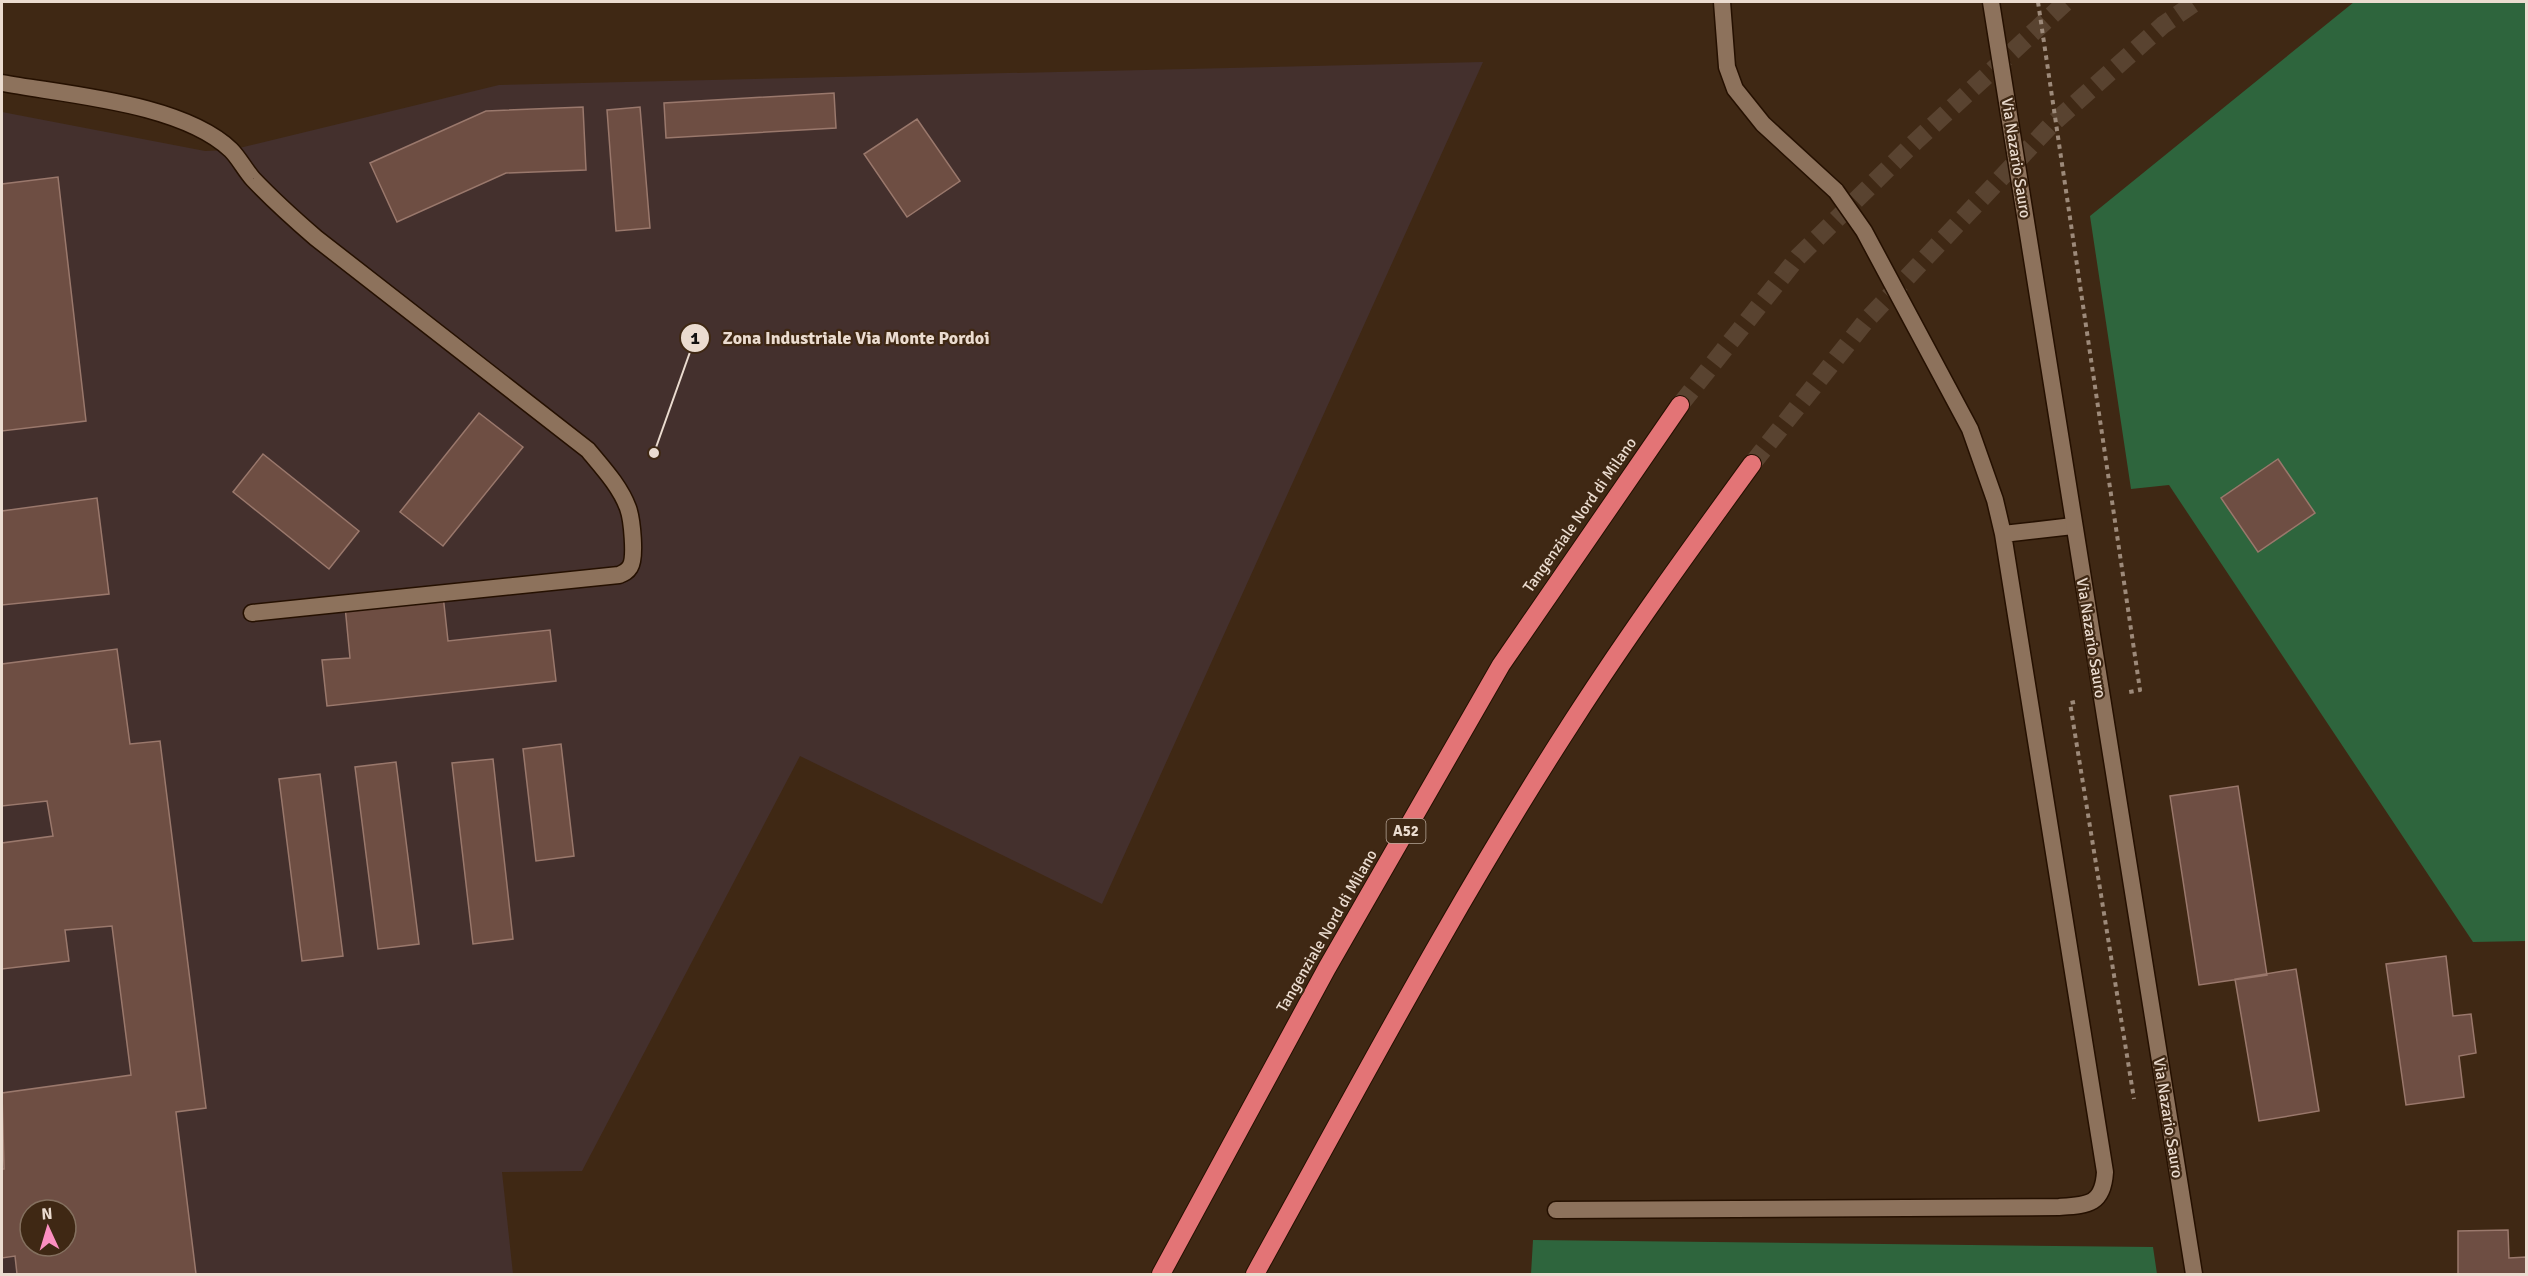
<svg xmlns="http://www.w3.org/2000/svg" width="2528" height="1276" font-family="Signika,sans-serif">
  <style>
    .industrial { fill: #44302d; fill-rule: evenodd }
    .green { fill: #2e653d }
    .building { fill: #6e4e43; stroke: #9a786c; stroke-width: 1.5; fill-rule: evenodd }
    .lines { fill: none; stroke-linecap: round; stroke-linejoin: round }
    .motorway-tunnel { stroke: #594330; stroke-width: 18; stroke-dasharray: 18 9; stroke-linecap: butt }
    .service-casing { stroke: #251000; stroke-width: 19 }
    .minor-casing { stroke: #251000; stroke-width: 19 }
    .motorway-casing { stroke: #251000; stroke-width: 20 }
    .path { stroke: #9d8a7a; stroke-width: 4; stroke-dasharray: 4.5 4.5; stroke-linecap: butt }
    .service { stroke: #8d725c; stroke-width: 16 }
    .minor { stroke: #8d725c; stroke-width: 16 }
    .motorway { stroke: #e37476; stroke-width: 18 }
    .labels { text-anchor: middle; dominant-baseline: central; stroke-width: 4.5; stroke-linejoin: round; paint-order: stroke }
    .shield { fill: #3f2814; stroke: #b7a698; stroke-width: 1.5 }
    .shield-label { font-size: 15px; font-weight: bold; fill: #ebdcd0 }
    .street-label { font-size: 16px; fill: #ebdcd0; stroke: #3f2814 }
    .leader { fill: none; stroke: #ebdcd0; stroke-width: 2 }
    .callout-dot { fill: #ebdcd0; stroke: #3f2814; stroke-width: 2 }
    .mark-label { font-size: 18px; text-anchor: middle; font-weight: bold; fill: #111 }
    .callout-label { font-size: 18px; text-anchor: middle; font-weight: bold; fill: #ebdcd0; stroke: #3f2814; stroke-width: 4.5; stroke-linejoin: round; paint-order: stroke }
  </style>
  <rect width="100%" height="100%" fill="#3f2814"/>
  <!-- industrial -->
  <path class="industrial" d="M1483 62 1102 904 800 756 582 1171 502 1172 513 1274H2V112L205 151 231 150 499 85ZM30 1210H66V1246H30Z"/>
  <!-- green -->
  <path class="green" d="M2354 2H2526V941L2473 942 2169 485 2131 489 2090 216Z
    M1533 1240 2153 1247 2157 1274H1531Z"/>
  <!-- building -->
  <path class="building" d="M834 93 836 128 666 138 664 103Z
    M583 107 586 170 506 173 397 222 370 163 486 111Z
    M640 107 650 228 616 231 607 110Z
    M917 119 960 181 907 217 864 154Z
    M58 177 86 421 2 431V184Z
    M479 413 523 447 443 546 400 512Z
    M263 454 359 531 329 569 233 492Z
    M2278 459 2315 513 2258 552 2221 498Z
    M97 498 109 594 2 605V511Z
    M443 595 448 641 550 630 556 681 327 706 322 660 350 658 345 606Z
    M117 649 130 744 160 741 206 1108 176 1112 196 1274H17L15 1256 2 1258V1169H4L2 1093 131 1075 112 926 65 930 69 961 2 969V843L53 836 47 801 2 806V664ZM30 1210H66V1246H30Z
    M561 744 574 856 536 861 523 749Z
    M493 759 513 939 473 944 452 763Z
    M396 762 419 944 378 949 355 767Z
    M320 774 343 956 302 961 279 779Z
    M2238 786 2267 975 2199 985 2170 796Z
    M2446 956 2453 1016 2471 1014 2476 1053 2459 1056 2464 1097 2406 1105 2386 964Z
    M2296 969 2319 1111 2259 1121 2235 979Z
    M2508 1230 2509 1258 2526 1257V1274H2458V1231Z"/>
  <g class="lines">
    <!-- motorway-tunnel -->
    <path class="motorway-tunnel" d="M1680 405 1798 257 1915 142 2066 2
      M1752 464 1865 322 2051 125 2163 25 2196 2"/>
    <defs>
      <path id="service" d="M1722 2 1727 67 1735 89 1763 124 1836 191 1864 231 1970 429 1995 500 2003 534 2073 526
        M2 83C67 95 182 103 231 150 239 158 245 170 253 179 273 200 294 219 316 238L588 450C602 467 620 486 628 508 632 519 636 558 630 567 627 572 624 573 619 575L252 613
        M1556 1210 2059 1207C2088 1205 2103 1205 2105 1172L2003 534"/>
      <path id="minor" d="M1991 2 2194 1274"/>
      <path id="motorway" d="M1161 1274 1327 968 1501 665 1680 405
        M1255 1274C1358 1088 1458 898 1574 719 1630 632 1691 548 1752 464"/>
    </defs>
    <!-- service casing -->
    <use href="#service" class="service-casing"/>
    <!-- minor casing -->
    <use href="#minor" class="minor-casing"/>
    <!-- motorway casing -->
    <use href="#motorway" class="motorway-casing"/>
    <!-- path -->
    <path class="path" d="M2038 2 2140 690 2129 692
      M2075 702 2070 703 2134 1099"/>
    <!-- service -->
    <use href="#service" class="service"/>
    <!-- minor -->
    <use href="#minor" class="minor"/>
    <!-- motorway -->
    <use href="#motorway" class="motorway"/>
  </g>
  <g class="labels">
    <!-- shield labels -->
    <rect class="shield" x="1386.5" y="819" width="39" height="24" rx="4.5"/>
    <g class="shield-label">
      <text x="1406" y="831">A52</text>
    </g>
    <!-- street labels -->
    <g class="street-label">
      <text transform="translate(2016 158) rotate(81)">Via Nazario Sauro</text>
      <text transform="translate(1580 515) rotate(-55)">Tangenziale Nord di Milano</text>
      <text transform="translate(2091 638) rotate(81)">Via Nazario Sauro</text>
      <text transform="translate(1327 931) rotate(-60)">Tangenziale Nord di Milano</text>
      <text transform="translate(2168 1118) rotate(81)">Via Nazario Sauro</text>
    </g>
  </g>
  <!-- callouts -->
  <path class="leader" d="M654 453L695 338"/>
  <g class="callout-dot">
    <circle cx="654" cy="453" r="6"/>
    <circle cx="695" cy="338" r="15"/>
  </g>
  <g class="mark-label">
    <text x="695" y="344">1</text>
  </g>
  <g class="callout-label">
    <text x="856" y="344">Zona Industriale Via Monte Pordoi</text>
  </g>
  <!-- border -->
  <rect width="2528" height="1276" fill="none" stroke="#ebdcd0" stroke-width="6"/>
  <!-- north arrow -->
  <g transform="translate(48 1228) rotate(356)"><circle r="28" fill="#3f2814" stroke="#84705f" stroke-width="1.5"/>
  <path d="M0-4.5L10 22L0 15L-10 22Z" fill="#fc8fc1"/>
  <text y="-9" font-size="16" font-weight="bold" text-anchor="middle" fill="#ebdcd0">N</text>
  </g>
</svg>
